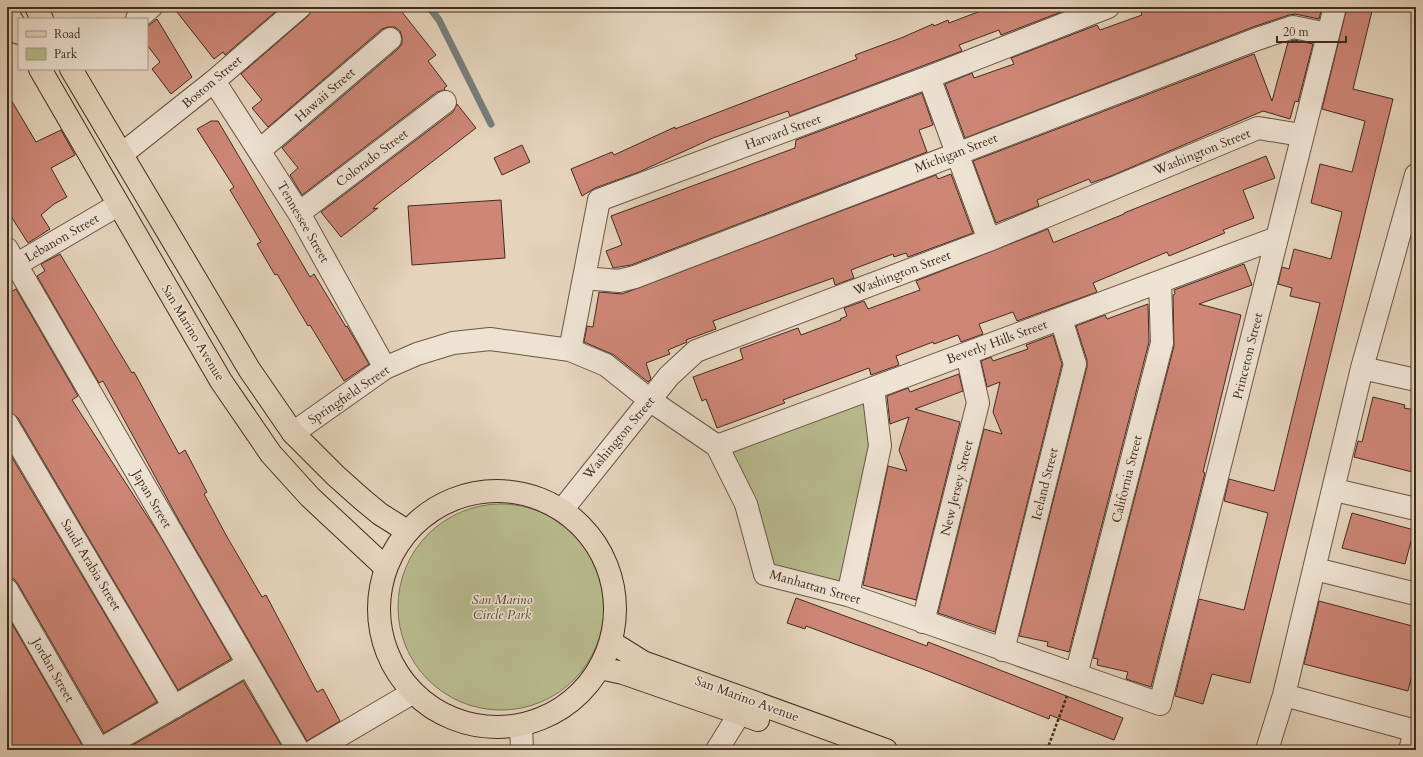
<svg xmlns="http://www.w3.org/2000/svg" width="1423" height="757" font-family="Cardo,serif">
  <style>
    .green { fill: #b8bb8e; stroke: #7c7456 }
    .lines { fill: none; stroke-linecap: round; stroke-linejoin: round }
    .stream { stroke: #777e7c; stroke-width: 7 }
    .building { fill: #ce8677; stroke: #412c1d }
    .minor-casing { stroke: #6a5645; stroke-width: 24 }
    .major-casing { stroke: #412c1d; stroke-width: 24 }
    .path { stroke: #412c1d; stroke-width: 2.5; stroke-dasharray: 3 2; stroke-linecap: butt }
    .minor { stroke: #eee2d3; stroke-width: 22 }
    .major { stroke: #e5d3bc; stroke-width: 22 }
    .labels { text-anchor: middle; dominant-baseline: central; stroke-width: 3.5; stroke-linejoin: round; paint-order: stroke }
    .street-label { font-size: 13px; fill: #412c1d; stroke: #eee2d3 }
    .park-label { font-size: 13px; font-style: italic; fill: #594934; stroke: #eee2d3 }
  </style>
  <rect width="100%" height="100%" fill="#e5d3bc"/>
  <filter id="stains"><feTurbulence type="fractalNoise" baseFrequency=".005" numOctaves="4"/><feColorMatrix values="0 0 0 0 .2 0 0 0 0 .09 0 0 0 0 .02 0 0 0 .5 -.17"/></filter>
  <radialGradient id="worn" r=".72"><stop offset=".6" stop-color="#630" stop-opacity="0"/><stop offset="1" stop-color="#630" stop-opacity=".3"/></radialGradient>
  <!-- green -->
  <path class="green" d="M869 398 873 442 842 587 774 566 731 448Z
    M398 607a103 103 0 1 1 206 0a103 103 0 1 1-206 0Z"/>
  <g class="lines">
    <!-- stream -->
    <path class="stream" d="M429 7 439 20 491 124"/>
  </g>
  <!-- building -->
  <path class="building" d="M173 7H281L225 55 223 52 214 59Z
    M312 7H398L436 55 428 61 447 86 444 88 445 90 437 92 302 195 290 175 298 168 282 148 398 49 402 44V37L400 31 395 27H388L382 29 268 127 252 108 262 100 241 74 308 16Z
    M991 7H1074L1001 35 999 30 959 45 962 51 790 116 788 111 713 138 639 172 595 188 582 196 571 169 612 152 614 155 675 127V129L857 59 855 55 901 38 933 24 934 26 948 20 949 23Z
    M1139 7H1322L1319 19 1295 14 1289 15 1253 27 965 138 945 84 972 73 974 78 1014 64 1011 58 1097 25 1100 30 1142 15Z
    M1347 7H1373L1353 89 1393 99 1250 683 1212 674 1203 704 1175 696 1199 599 1244 610 1268 513 1224 501 1229 479 1274 491 1320 303 1290 296 1292 288 1278 284 1282 267 1289 269 1294 249 1331 259 1342 212 1311 203 1320 164 1352 172 1365 121 1322 109Z
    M157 19 192 77 171 94 152 69 160 62 147 45V27Z
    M1294 40 1313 44 1298 102 1295 101 1290 119 1263 111 1111 176 1091 183 1089 179 1037 200 1039 206 996 223 973 161 1254 54 1272 101 1288 42Z
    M7 93 36 142 61 130 75 155 51 168 67 197 54 204 41 215 50 229 28 243 7 210Z
    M922 93 933 125 919 130 927 152 631 265 613 268 606 251 622 245 611 216 795 148 796 140Z
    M457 104 476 128 376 205 373 209 378 208 341 237 321 212 453 112Z
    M211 121H218L310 277 314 274 346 327 347 326 369 364 344 381 310 325 308 326 277 274 275 275 257 244 261 242 230 190 234 187 197 129Z
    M522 145 530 162 502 175 494 158Z
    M1266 156 1275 178 1243 190 1254 218 1223 230 1225 233 1169 256 1167 252 1093 283 1097 292 1017 321 1013 312 979 324 983 334 961 342 958 335 934 344 933 342 896 356 899 365 871 375 869 368 783 400 785 403 717 428 706 399 702 401 693 377 743 359 740 349 798 328 801 335 841 320 840 319 847 316 844 308 864 301 868 309 898 298 920 290 916 281 1048 229 1053 242H1055L1124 214V213Z
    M951 174 973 233 908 257 906 253 894 257 893 254 851 270 854 278 835 285 833 278 713 321 716 329 686 340 687 342 668 350 670 354 646 363 651 379 648 382 614 355 584 342 587 326 593 327 599 292 622 294 936 175 938 179Z
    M501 200 505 258 412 265 408 206Z
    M60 254 132 373 134 372 179 454 185 450 207 492 204 494 226 535 262 597 266 595 317 692 323 689 340 721 307 741 181 524 103 381 99 383 37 276 45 271 41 264Z
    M1244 264 1252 285 1199 304 1241 315 1203 472 1205 473 1151 687 1126 679 1128 672 1097 665 1098 659 1093 658 1174 346 1173 295 1175 294 1174 290Z
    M16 289 78 396 72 400 160 536 231 659 178 690 18 418 10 412 7 408V294Z
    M1148 304 1149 342 1069 652 1047 646 1048 642 1019 636 1087 367V360L1076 326 1105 315 1107 319Z
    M1053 335 1062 364 995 632 938 613 984 429 1002 434 993 412 1000 382 987 387 981 361 991 357 993 361 1028 349 1026 345Z
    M959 374 963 391 915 409 960 422 916 600 863 585 888 466 907 471 899 450 909 417 890 424 887 396 908 388 910 392Z
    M1373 397 1405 405 1404 408 1416 410V473L1354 457 1358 441 1362 442Z
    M7 449 157 702 104 733 18 584 14 579 7 578Z
    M1352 513 1414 530 1405 564 1342 548Z
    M796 598 927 646 928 642 1123 718 1114 740 1050 715 1049 719 928 671 806 626 805 629 787 623Z
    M1319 601 1416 627V659L1408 691 1304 664Z
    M7 615 85 750H7Z
    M243 681 284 750H124L180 718Z"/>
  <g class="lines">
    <defs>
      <path id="minor" d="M137 19 151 7
        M929 77 989 240
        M214 81 299 213 385 368
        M260 150 390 39
        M122 154 214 81 300 7
        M299 213 445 102
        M7 249 298 750
        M7 270 118 205
        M584 278 619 281 635 277 1257 39 1293 27 1328 34
        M570 350 599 200 929 77 1108 7
        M1362 368 1416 380
        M7 424 174 707
        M293 433 385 368 417 354 453 343 490 339 570 350 606 365 651 401 717 446 746 504 765 574 848 595 1160 704C1219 472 1275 239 1335 7
        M717 446 1277 238
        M1335 490 1416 509
        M562 510 669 376 696 351 989 240 1258 128 1301 135
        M1315 569 1416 594
        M7 590 99 750
        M848 595 880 446 873 388
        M923 622 978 403 967 354
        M1003 650 1075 364 1061 319
        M1076 675 1162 343 1160 282
        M1284 695 1416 731
        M521 725 522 750
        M99 750 248 664
        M315 750 412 693
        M717 750 740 713
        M1267 750 1284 695 1362 368 1416 175
        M1410 750 1415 731"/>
      <path id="major" d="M36 7 42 19
        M7 12 19 33
        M40 69 221 381 271 454 310 497 385 567
        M71 69 249 369 293 433 336 476 363 500 380 514 407 531
        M379 609a118 118 0 1 1 236 0a118 118 0 1 1-236 0Z
        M611 642 643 662 886 750
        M600 668 623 673 758 720"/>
    </defs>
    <!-- minor casing -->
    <use href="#minor" class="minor-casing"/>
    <!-- major casing -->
    <use href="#major" class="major-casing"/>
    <!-- path -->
    <path class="path" d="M1047 750 1067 696"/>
    <!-- minor -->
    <use href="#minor" class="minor"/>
    <!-- major -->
    <use href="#major" class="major"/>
  </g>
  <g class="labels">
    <!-- street labels -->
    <g class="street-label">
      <text transform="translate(212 82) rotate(-40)">Boston Street</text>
      <text transform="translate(325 95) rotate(-41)">Hawaii Street</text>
      <text transform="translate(783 132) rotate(-20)">Harvard Street</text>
      <text transform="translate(1202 152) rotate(-22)">Washington Street</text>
      <text transform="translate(956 153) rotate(-21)">Michigan Street</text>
      <text transform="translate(372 158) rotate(-37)">Colorado Street</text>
      <text transform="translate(303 222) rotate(60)">Tennessee Street</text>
      <text transform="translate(62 238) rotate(-30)">Lebanon Street</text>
      <text transform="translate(902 273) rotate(-21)">Washington Street</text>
      <text transform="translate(193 333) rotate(59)">San Marino Avenue</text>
      <text transform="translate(997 342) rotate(-20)">Beverly Hills Street</text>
      <text transform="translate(1248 356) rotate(-76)">Princeton Street</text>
      <text transform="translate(349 395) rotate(-34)">Springfield Street</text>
      <text transform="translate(619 438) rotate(-50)">Washington Street</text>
      <text transform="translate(1127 479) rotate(-76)">California Street</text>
      <text transform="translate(1045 484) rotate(-76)">Iceland Street</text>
      <text transform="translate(957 488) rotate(-76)">New Jersey Street</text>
      <text transform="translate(152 499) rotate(60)">Japan Street</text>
      <text transform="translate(91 565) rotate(59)">Saudi Arabia Street</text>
      <text transform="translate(815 587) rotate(16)">Manhattan Street</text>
      <text transform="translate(53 670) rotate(60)">Jordan Street</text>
      <text transform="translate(747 699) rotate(20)">San Marino Avenue</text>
    </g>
    <!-- park labels -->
    <g class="park-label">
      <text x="502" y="600">San Marino<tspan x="502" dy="15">Circle Park</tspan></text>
    </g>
  </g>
  <!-- margin -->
  <rect width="1423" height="757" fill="none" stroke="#e5d3bc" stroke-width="24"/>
  <rect x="8" y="8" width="1407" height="741" fill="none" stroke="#412c1d" stroke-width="2"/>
  <rect x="12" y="12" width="1399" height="733" fill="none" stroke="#412c1d"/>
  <!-- legend -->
  <rect x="18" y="18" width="130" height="52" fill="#eee2d3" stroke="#a9998a"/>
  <rect x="26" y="31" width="20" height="6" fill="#e5d3bc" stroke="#a9998a"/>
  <text x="54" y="38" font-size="12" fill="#412c1d">Road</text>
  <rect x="26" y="48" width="20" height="12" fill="#b8bb8e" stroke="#a9998a"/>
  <text x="54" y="58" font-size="12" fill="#412c1d">Park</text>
  <!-- scale -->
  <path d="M1277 36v6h69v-6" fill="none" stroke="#412c1d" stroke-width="2"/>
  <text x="1283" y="36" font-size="12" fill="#412c1d" stroke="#eee2d3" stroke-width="3" paint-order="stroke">20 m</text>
  <rect width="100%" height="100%" filter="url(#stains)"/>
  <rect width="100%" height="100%" fill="url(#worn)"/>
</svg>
